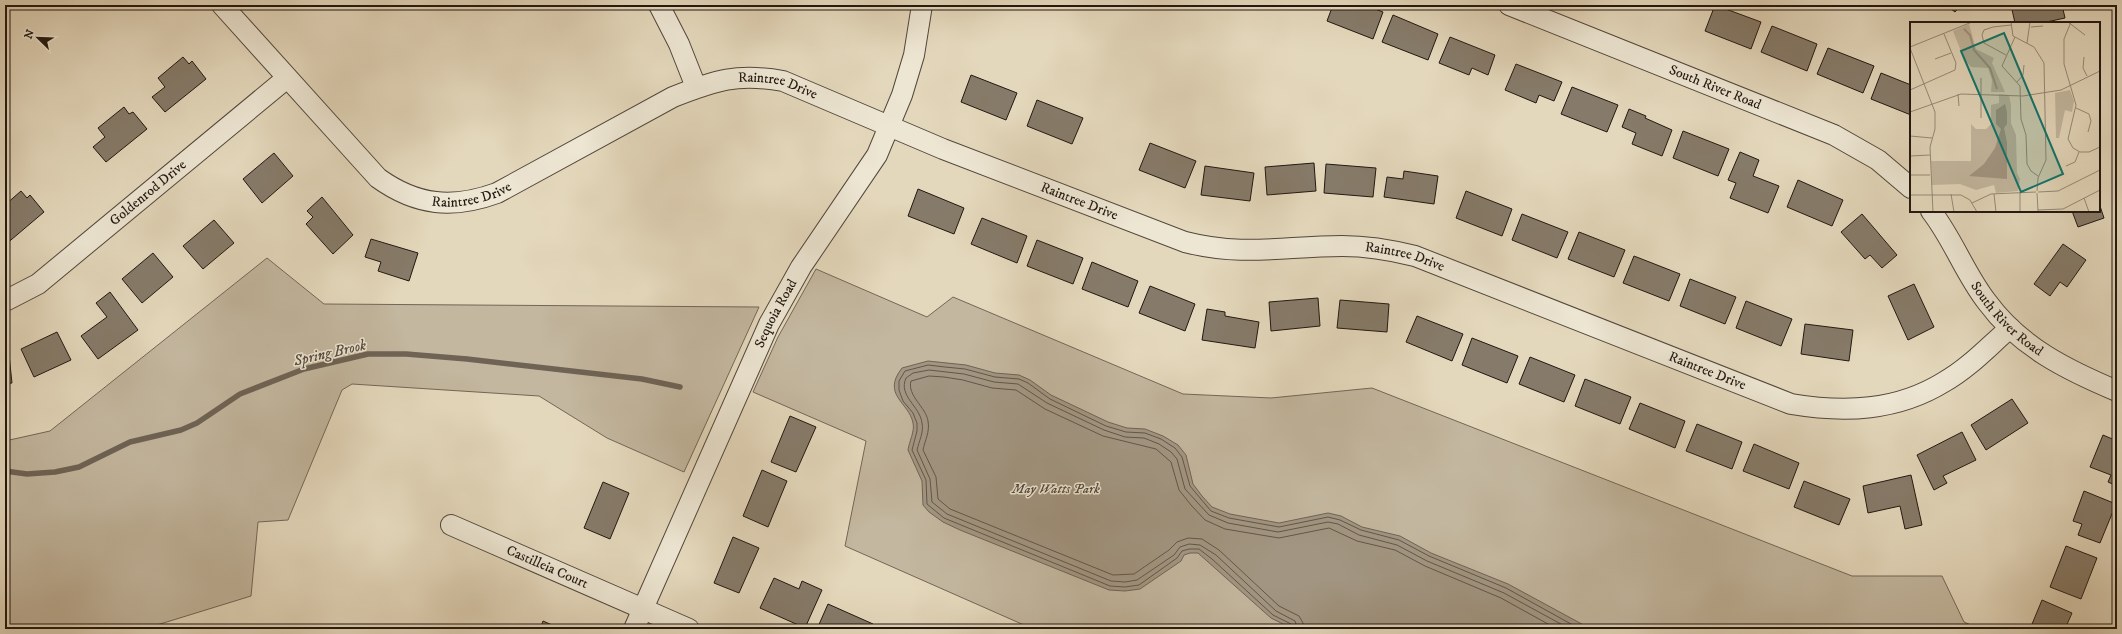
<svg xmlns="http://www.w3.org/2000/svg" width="2122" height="634" font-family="'IM FELL DW Pica',serif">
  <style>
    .green { fill: #c3b79f; stroke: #726758 }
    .water { fill: #a29682; stroke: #6e6355 }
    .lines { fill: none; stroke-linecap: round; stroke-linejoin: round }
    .shore { stroke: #62564a; stroke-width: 1 }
    .stream { stroke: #6e6355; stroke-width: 5.5 }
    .building { fill: #867b6a; stroke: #211711 }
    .minor-casing { stroke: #52473c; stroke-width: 22 }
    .minor { stroke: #ede6d3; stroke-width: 20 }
    .labels { text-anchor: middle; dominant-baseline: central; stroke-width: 3; stroke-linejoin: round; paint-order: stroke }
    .street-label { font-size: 14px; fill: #211711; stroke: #ede6d3 }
    .park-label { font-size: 14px; font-style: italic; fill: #52473c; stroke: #ede6d3 }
    .water-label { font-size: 15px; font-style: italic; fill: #554a3e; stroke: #ede6d3 }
    .inset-river { fill: none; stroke: #a29682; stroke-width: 2 }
    .inset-road { fill: none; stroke: #968b78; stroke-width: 1 }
    .view { fill: #0f766e; fill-opacity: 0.15; stroke: #0f766e; stroke-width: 2 }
    .inset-edge { fill: none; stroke: #211711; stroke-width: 2 }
  </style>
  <rect width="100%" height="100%" fill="#e4d8bc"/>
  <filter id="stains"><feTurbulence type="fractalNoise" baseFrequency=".005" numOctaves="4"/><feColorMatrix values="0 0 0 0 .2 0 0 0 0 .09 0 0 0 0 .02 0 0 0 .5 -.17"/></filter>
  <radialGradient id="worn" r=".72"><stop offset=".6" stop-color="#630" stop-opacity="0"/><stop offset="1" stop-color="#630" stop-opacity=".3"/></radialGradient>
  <!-- green -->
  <path class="green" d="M267 258 324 304 759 307 684 472 607 438 539 396 352 384 342 390 288 520 258 522 251 596 144 629H5V441L50 431Z
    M816 269 927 317 953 297 1183 394 1271 398 1372 388 1852 576H1942L1964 622 1980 629H1033L845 546 866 441 753 392 778 337Z"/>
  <!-- water -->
  <path class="water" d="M928 361 966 365 995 373 1019 375 1030 380 1051 395 1108 422 1127 428 1145 429 1163 436 1178 445 1186 455 1193 484 1202 496 1212 507 1230 514 1279 523 1328 513 1341 516 1362 527 1400 536 1431 553 1508 584 1591 629H1293L1271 618 1198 553H1190L1184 555 1181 561 1140 589 1125 591 1109 590 960 530 943 522 929 512 923 505 922 481 908 450C909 442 915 431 913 423 909 402 881 395 902 368Z"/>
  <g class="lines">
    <!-- shore -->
    <path class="shore" d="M1293 629 1291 624 1273 615 1212 559 1199 549H1189L1182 551 1177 558 1139 585 1125 587 1110 586 944 518 927 504 926 480 912 450 917 431V423L913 413 903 401 899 390V381L905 371 928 365 945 367 965 369 995 377 1019 379 1028 383 1050 399 1106 426 1126 432 1145 433 1161 439 1175 448 1182 457 1190 486 1211 511 1229 518 1279 527 1328 517 1340 520 1361 530 1399 540 1429 556 1506 588 1580 629
      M1298 629 1295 621 1276 611 1216 555 1200 545 1189 544 1180 547 1174 555 1137 580 1125 582 1111 581 947 514 932 502 930 479 917 450C919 441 924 432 922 423 920 406 898 396 906 378L913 373 929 370 964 374 994 382 1018 384 1047 403 1104 430 1125 437 1144 438 1159 444 1171 452 1177 459 1185 489 1209 515 1228 523 1278 532 1328 522 1338 524 1359 535 1397 545 1427 561 1504 593 1570 629
      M1304 629 1303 623 1299 616 1279 606 1219 550 1202 539 1188 538 1177 542 1169 550 1134 574 1113 575 950 509 938 499 936 477 923 450C925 440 930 432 928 421 926 407 907 396 911 381L929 376 944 377 963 380 992 388 1016 390 1045 409 1103 436 1156 449 1171 462 1179 490 1191 505 1205 520 1225 529 1279 538 1329 528 1357 541 1395 550 1425 566 1501 598 1557 629"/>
    <!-- stream -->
    <path class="stream" d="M5 471 27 474 55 472 79 467 130 442 181 430 197 423 240 394 304 369 368 354H406L467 359 642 379 680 387"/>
  </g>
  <!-- building -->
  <path class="building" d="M1333 5H1365L1383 12 1373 39 1327 21Z
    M1715 5 1761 22 1751 49 1705 31Z
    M1946 5H1961L1955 12Z
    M2011 5H2062L2065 18 2042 23H2015Z
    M1393 15 1438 34 1428 60 1382 42Z
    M1772 26 1817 44 1807 71 1761 52Z
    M1450 37 1495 55 1488 75 1472 68 1469 75 1439 63Z
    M1828 48 1874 66 1863 93 1817 74Z
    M183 57 189 64 192 61 206 79 165 112 152 97 165 87 158 78Z
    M1516 64 1562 82 1554 101 1539 95 1536 103 1505 90Z
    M1881 73 1911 85V115L1871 99Z
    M971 75 1017 93 1006 120 961 102Z
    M1572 87 1618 105 1607 132 1561 114Z
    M1037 100 1083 118 1072 144 1027 126Z
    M124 107 129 114 133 112 147 129 106 162 93 147 105 137 98 128Z
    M1629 109 1646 116 1645 118 1672 130 1662 156 1632 144 1636 133 1622 127Z
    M1683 131 1729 149 1718 176 1673 158Z
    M1150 143 1196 161 1185 188 1139 170Z
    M1740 152 1759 160 1753 176 1779 186 1768 213 1730 198 1736 183 1728 180Z
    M274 153 293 176 262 203 243 179Z
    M1314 163 1316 191 1267 195 1265 167Z
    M1326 164 1376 168 1373 197 1324 193Z
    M1205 166 1254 173 1250 201 1201 195Z
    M1404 171 1438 176 1434 204 1384 197 1387 177 1403 179Z
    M1798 180 1843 200 1832 226 1787 207Z
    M918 189 964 208 954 234 908 216Z
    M21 191 27 198 30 195 44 212 5 245V205Z
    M1466 191 1512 209 1502 236 1456 218Z
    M322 197 353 235 333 254 306 224 313 217 307 211Z
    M2099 203 2104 218 2078 227 2072 211H2099Z
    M1522 214 1568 232 1557 258 1512 240Z
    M1862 214 1897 255 1882 268 1870 255 1865 259 1841 232Z
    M982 218 1027 236 1017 263 971 244Z
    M214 220 234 243 203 269 183 246Z
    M1579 232 1625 250 1614 277 1568 259Z
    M371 239 418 253 409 281 378 271 381 262 365 257Z
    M1037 240 1083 258 1073 284 1027 266Z
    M2063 244 2086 260 2067 287 2060 282 2050 296 2034 284Z
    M153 253 173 277 142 303 122 279Z
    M1634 256 1680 274 1669 301 1623 283Z
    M1092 262 1138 281 1128 307 1082 289Z
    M1690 279 1736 297 1725 324 1680 306Z
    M1914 284 1934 327 1908 340 1888 296Z
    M1150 286 1195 304 1185 331 1139 313Z
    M110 292 138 330 98 359 81 336 107 317 96 303Z
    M1318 298 1320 326 1271 331 1269 302Z
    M1340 300 1389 304 1387 332 1337 328Z
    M1746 301 1792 319 1781 346 1736 328Z
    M1207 309 1225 312V316L1259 322 1255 348 1202 340Z
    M1417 316 1463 334 1452 361 1406 342Z
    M1805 324 1853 330 1849 361 1801 354Z
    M57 332 71 360 34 377 21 349Z
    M1472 338 1518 356 1507 383 1462 365Z
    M5 355H9L12 383 5 384Z
    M1530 357 1575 375 1564 402 1519 384Z
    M1585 379 1631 397 1620 424 1575 406Z
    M2012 399 2028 423 1986 450 1971 425Z
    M1640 403 1685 421 1675 448 1629 429Z
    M790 416 816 427 796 472 771 462Z
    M1697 424 1742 442 1732 469 1686 451Z
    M1962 432 1976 460 1943 476 1947 483 1934 490 1917 455Z
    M2103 435 2117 441V486L2108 482 2111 475 2090 467Z
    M1754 444 1799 463 1789 489 1743 471Z
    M762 470 787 481 768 527 743 516Z
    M1911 475 1922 525 1905 529 1900 506 1868 513 1863 486Z
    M1804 481 1850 499 1839 525 1794 507Z
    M603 482 629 493 610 539 584 528Z
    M2084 491 2116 504 2100 543 2078 535 2082 524 2073 521Z
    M733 537 759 548 739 593 714 583Z
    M2066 546 2097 558 2081 599 2050 587Z
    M774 578 799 589 802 581 822 590 805 628 760 608Z
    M2042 600 2072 613 2065 629H2030Z
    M828 604 873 624 871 629H817Z
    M543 621 561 629H540Z"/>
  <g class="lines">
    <defs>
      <g id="minor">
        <path id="s1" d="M222 5 378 178C417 206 453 209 497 193L673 97C716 80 737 73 783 81L943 149 1185 242C1243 257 1285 246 1342 246 1367 246 1391 250 1415 256L1791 404C1845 413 1897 411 1944 382 1969 368 1989 346 2010 328"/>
        <path d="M659 5 679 44 696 87"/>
        <path id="s2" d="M1509 5 1834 135 1878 160 1911 188"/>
        <path id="s3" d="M1931 211C1953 239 1965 274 1987 302 2020 347 2067 370 2117 391"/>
        <path id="s4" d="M5 301 38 284 287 78"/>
        <path id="s5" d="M451 525 689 629"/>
        <path id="s6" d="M634 629 769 324 801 267 877 155 902 95 914 55 922 5"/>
      </g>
    </defs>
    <!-- minor casing -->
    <use href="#minor" class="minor-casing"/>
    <!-- minor -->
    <use href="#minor" class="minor"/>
  </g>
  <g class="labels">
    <!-- street labels -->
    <g class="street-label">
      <text stroke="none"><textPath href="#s1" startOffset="668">Raintree Drive</textPath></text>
      <text stroke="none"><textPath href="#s2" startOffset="222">South River Road</textPath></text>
      <text stroke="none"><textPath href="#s1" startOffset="333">Raintree Drive</textPath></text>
      <text stroke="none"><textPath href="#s4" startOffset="180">Goldenrod Drive</textPath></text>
      <text stroke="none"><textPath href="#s1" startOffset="992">Raintree Drive</textPath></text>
      <text stroke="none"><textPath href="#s1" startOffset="1327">Raintree Drive</textPath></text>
      <text stroke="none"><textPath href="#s6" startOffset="346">Sequoia Road</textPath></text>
      <text stroke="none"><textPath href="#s3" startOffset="133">South River Road</textPath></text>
      <text stroke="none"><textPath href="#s1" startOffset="1651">Raintree Drive</textPath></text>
      <text stroke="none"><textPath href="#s5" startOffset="105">Castilleia Court</textPath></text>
    </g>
    <!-- park labels -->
    <g class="park-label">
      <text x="1056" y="489">May Watts Park</text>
    </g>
    <!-- water labels -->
    <g class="water-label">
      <text transform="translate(330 353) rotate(-13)">Spring Brook</text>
    </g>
  </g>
  <!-- overview -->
  <g transform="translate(1910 22)">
    <rect width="190" height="190" fill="#e4d8bc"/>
    <path d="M59 2 66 27 84 36 82 41 95 70H81L82 58 78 46 61 45 54 37 43 9ZM160 68 164 79 162 90 155 88 149 116H146L145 71ZM89 72 99 73 101 83V101L106 113 107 151 110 157 108 169 86 171 84 163 66 168 50 162 22 163 21 139H61V102L66 107H76L81 102V83L89 81Z" fill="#c3b79f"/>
    <path d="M95 82 97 90V102L94 106 97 120V157L59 154 74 142 85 126 91 107 86 102V88Z" fill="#a29682"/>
    <path class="inset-river" d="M54 7 60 13 64 28 80 46 87 67"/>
    <path class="inset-road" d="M101 0 103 14 124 25 134 41 136 138 128 156 127 169M158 0 175 13M161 0 154 17V42L166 83 158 117 163 126 170 130H179L190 125M121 5 133 4M105 15 92 44 110 64 111 97 116 113 117 142 121 149 128 154M117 21 120 0M0 25 62 0M0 26 25 90V107L20 125 23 190M96 33 74 21 72 13 74 8 83 5 101 3M174 35 173 46 177 54M25 37 41 31M107 60 113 53 114 43M0 68 45 48 46 41 34 12M48 72 49 84M166 86 179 92 181 99 178 110M0 90 51 72 113 74 151 68 190 49M71 96V56M0 114 22 116M0 134 20 133M156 144 165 140 169 130M0 153H20M110 170V190M128 170 148 169 190 148M127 171 128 189M41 172 44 190M84 172 86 190M0 173H51L60 178 67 190M174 176 179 190M62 181 81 172 126 170M128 188 153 187 190 168"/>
    <path class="view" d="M94 11 153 152 111 170 51 29Z"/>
    <rect width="190" height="190" class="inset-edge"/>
  </g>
  <!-- margin -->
  <rect width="2122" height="634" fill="none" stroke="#e4d8bc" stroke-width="20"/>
  <rect x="6" y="6" width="2110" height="622" fill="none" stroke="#211711" stroke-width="2"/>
  <rect x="10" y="10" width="2102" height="614" fill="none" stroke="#211711"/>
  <!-- north arrow -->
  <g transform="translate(38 38) rotate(293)" stroke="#ede6d3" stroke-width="3" paint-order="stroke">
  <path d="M0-3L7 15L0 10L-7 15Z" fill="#211711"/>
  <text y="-6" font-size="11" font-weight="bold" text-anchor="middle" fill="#211711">N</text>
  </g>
  <rect width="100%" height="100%" filter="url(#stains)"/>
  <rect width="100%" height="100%" fill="url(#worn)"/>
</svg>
